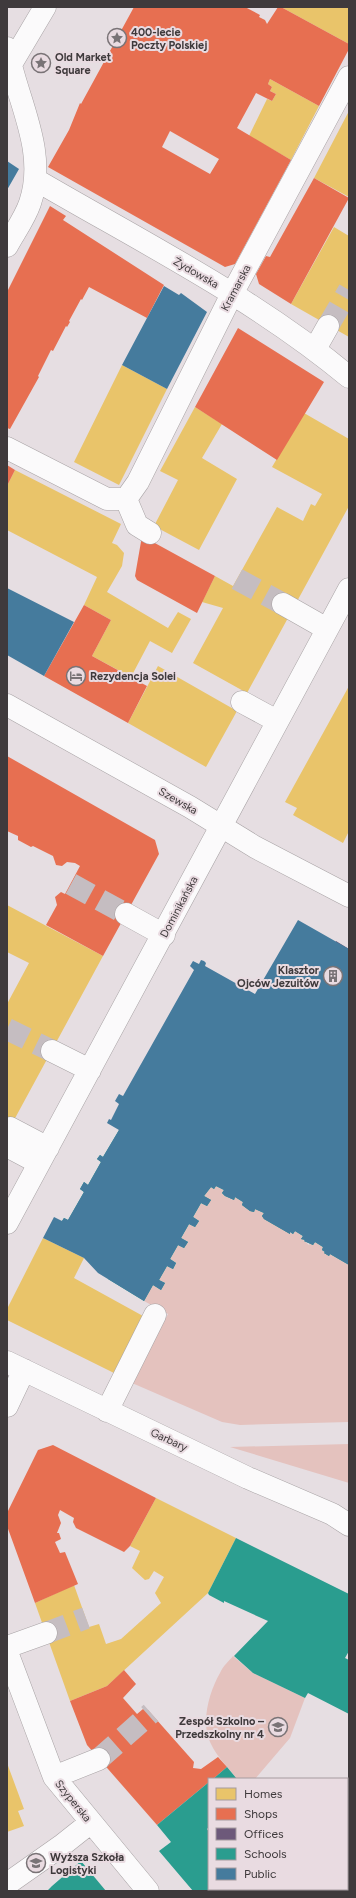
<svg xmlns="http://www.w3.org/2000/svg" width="356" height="1898" font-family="Figtree,sans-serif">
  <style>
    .green { fill: #e4c2be }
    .homes { fill: #e9c46a }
    .shops { fill: #e76f51; fill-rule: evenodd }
    .offices { fill: #6d597a }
    .schools { fill: #2a9d8f }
    .public { fill: #457b9d }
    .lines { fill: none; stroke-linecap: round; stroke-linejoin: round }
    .minor-tunnel { stroke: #c5bdc1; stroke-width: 22; stroke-dasharray: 22 11; stroke-linecap: butt }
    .minor-casing { stroke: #a8a3a5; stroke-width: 23 }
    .minor { stroke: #fbfafb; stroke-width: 22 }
    .labels { text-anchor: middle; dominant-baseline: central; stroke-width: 4; stroke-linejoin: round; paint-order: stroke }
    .poi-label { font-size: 11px; font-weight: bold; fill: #3f3a3c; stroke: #e9dbe1; text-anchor: start }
    .street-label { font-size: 11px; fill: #3f3a3c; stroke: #e9dbe1 }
  </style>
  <rect width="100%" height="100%" fill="#e6dee2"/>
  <!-- green -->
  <path class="green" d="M216 1186 224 1190 222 1193 225 1196 233 1200 235 1197 243 1202 242 1205 254 1212 255 1209 264 1213 262 1216 290 1233 293 1234 295 1231 303 1236 301 1238 309 1245 310 1243 313 1245 315 1242 323 1247 322 1250 329 1256 330 1254 349 1265V1422L240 1425 222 1422 132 1383 168 1314 144 1301 153 1285 161 1290 165 1283 159 1280 167 1266 173 1269 176 1263 170 1259 178 1245 184 1248 188 1242 181 1238 189 1224 195 1227 199 1221 193 1217 201 1203 207 1206 210 1200 204 1196 211 1187 214 1189Z
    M349 1444V1483L230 1447Z
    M233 1656 253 1673 305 1698 290 1738 255 1779H237C228 1767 217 1757 211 1744 200 1724 209 1692 220 1673 223 1666 229 1661 233 1656Z"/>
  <!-- homes -->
  <path class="homes" d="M281 7H349V44Z
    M270 79 319 106 291 160 249 136 267 99 272 101 276 94 270 91 272 87 268 84Z
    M349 111V197L314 178Z
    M334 227 349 236V337L291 304Z
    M122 365 167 389 119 485 74 462Z
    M195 407 222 424 202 458 237 479 199 550 154 526 178 480 160 471Z
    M304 413 349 439V506L247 693 193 663 223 608 202 602 215 576 233 586 277 507 303 521 311 504 315 506 322 494 272 467Z
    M15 470 121 524 112 543 117 545 124 553 122 566 107 592 168 628 178 612 191 619 172 653 150 641 131 677 92 656 111 620 84 605 97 577 7 530V486Z
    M158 666 237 711 206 767 128 723Z
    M349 686V831L343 843 293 815 297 808 285 802Z
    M7 905 103 956 7 1133V1004L29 963 7 952Z
    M272 1049 320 1074 323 1069 344 1080 325 1113 290 1094 287 1099 276 1093 278 1088 257 1076Z
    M43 1238 84 1258 74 1278 143 1316 114 1373 7 1320V1309Z
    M156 1498 236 1538 208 1593 107 1686 70 1701 35 1603 74 1585 89 1627 99 1624 106 1644 121 1639 161 1603 155 1593 164 1577 154 1571 149 1579 145 1580 132 1568 140 1551 130 1546Z
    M7 1763 24 1809 18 1811 24 1826 7 1832Z"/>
  <!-- shops -->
  <path class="shops" d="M134 7H245L260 15 259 17 265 20 267 24 278 7H281L349 44V49L319 106 270 79 268 84 272 87 270 91 276 94 272 101 256 93 237 128 291 160 235 264 225 267 48 167 69 130 80 103 81 104ZM170 131 219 159 210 174 162 147Z
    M314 178 349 198 291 304 259 284 256 274 266 256 270 257Z
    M50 206 66 216 63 220 164 285 147 318 89 287 82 300 81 299 69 321 70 322 67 327 66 326 53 351 51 350 38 376 39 377 10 429 7 428V292Z
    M238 328 324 382 277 460 195 407Z
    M7 465 15 470 7 486Z
    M142 536 215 576 197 613 137 580 135 576Z
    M84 605 111 620 92 656 147 686 128 723 44 676Z
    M7 756 155 840 159 854 103 956 46 925 57 905 55 897 61 892 65 894 80 866 75 863 67 862 62 866 56 865 53 856 33 846 31 847 18 840V836L7 831Z
    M53 1445 156 1498 130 1546 124 1552 76 1528 73 1522 74 1518 60 1510 58 1515 61 1523 57 1533H59L61 1539 55 1542 60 1553 65 1552 78 1584 35 1603 7 1526V1513L38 1450Z
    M124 1670 136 1684 123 1698 137 1714 143 1709 148 1710 194 1762 193 1768 201 1769 218 1757 227 1767 213 1779H209V1782L157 1825 87 1745 70 1701 107 1686Z"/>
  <!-- offices -->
  <path class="offices" d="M336 941 349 949V1023L318 1006 308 1023 297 1017 310 986Z"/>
  <!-- schools -->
  <path class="schools" d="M216 1087 229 1095V1093L234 1096 233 1099 255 1113 257 1110 261 1113 260 1116 278 1126 280 1123 284 1126 283 1129 302 1141 304 1137 308 1140 306 1143 325 1154 327 1151 331 1153 329 1159 335 1163 340 1154 349 1158 344 1168 347 1169 349 1164V1265L330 1254 329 1256 324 1253 325 1252 322 1250 323 1247 315 1242 313 1245 304 1241 305 1240 301 1239 303 1236 295 1231 293 1234 290 1232V1234L264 1219 262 1216 264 1213 255 1209 254 1212 250 1211 242 1205 243 1202 235 1197 234 1200 225 1196 222 1193 224 1190 216 1186 214 1189 211 1187 204 1196 211 1200 207 1206 201 1203 193 1217 199 1221 195 1227 189 1224 181 1238 188 1242 184 1248 178 1245 170 1259 176 1263 173 1269 167 1266 159 1280 165 1283 161 1290 153 1285 144 1301 108 1279 121 1257 110 1250 108 1254 103 1252 105 1248 70 1228 68 1232 63 1230 65 1225 62 1221 64 1218 68 1220 84 1192 80 1189 84 1182 88 1185 101 1162 97 1159 100 1155 103 1157 119 1130 174 1162Z
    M236 1538 349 1594V1651L345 1658 349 1660V1714L308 1693 305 1698 253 1673 234 1656 268 1621 224 1601V1603L209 1595 208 1593Z
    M227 1767 237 1779H213Z
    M209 1782V1827L207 1829 209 1832V1889H258L260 1891H193L159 1851 171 1842 157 1825Z
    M81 1861 106 1891H47L52 1886Z"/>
  <!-- public -->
  <path class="public" d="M7 161 19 169 7 190Z
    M164 286 179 295 181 293 207 312 167 389 122 365Z
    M7 588 74 622 44 676 7 655Z
    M298 920 349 949V1265L330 1254 329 1256 324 1253 325 1252 322 1250 323 1247 315 1242 313 1245 304 1241 305 1240 301 1239 303 1236 295 1231 293 1234 290 1232V1234L264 1219 262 1216 264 1213 255 1209 254 1212 250 1211 242 1205 243 1202 235 1197 234 1200 225 1196 222 1193 224 1190 216 1186 214 1189 211 1187 204 1196 211 1200 207 1206 201 1203 193 1217 199 1221 195 1227 189 1224 181 1238 188 1242 184 1248 178 1245 170 1259 176 1263 173 1269 167 1266 159 1280 165 1283 161 1290 153 1285 144 1301 98 1273 84 1258 43 1238 54 1217 62 1221 64 1218 68 1220 84 1192 80 1189 84 1182 88 1185 101 1162 97 1159 100 1155 103 1157 119 1130 107 1123 109 1119 111 1120 119 1104 115 1101 119 1094 123 1096 194 970 190 966 193 961 199 964 201 960 204 961 206 963 205 966 255 994Z"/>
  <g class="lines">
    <!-- minor-tunnel -->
    <path class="minor-tunnel" d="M328 326 349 290
      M237 579 283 604
      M71 884 126 914
      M7 1029 52 1051
      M46 1633 86 1618
      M99 1759 151 1713"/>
    <defs>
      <path id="minor" d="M7 48C16 99 48 150 30 203 25 218 14 233 7 246
        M7 66H10L45 7
        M36 180C142 242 254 298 349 377
        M315 349 328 326
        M7 448 107 499H126L138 482 232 294 349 77
        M126 499 137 525 150 533
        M283 604 327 629
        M242 702 277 721
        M7 705 190 807 255 847 349 896
        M126 914 164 935
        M52 1051 90 1070
        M10 1128 48 1148
        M7 1146 39 1163
        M7 1223 349 589
        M7 1362 248 1478 332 1514 349 1525
        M7 1406 24 1370
        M107 1411 155 1315
        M7 1647 46 1633
        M7 1652 54 1777 148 1891
        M54 1777 99 1759
        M7 1884 61 1846 90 1823"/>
    </defs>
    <!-- minor casing -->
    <use href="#minor" class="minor-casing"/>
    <!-- minor -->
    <use href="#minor" class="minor"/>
  </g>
  <!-- icons -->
  <defs>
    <symbol id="sight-ring" viewBox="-11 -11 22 22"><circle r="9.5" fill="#e9dbe1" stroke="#797376" stroke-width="1.5"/><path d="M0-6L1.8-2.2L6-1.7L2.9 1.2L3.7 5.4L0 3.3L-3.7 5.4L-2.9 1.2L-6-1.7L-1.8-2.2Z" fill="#797376"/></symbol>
    <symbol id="hotel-ring" viewBox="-11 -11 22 22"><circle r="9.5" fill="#e9dbe1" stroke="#797376" stroke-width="1.5"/><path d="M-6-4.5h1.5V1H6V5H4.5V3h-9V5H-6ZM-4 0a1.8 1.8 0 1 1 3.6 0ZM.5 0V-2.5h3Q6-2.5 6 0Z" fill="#797376"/></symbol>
    <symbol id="building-ring" viewBox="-11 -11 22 22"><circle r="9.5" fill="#e9dbe1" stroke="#797376" stroke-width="1.5"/><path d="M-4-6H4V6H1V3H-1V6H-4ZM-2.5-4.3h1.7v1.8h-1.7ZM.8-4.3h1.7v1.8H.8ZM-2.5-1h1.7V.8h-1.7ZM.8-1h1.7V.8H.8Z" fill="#797376"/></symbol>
    <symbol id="school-ring" viewBox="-11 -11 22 22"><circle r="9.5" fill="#e9dbe1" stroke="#797376" stroke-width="1.5"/><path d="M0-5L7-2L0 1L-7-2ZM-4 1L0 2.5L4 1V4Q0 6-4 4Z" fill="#797376"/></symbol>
    <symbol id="university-ring" viewBox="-11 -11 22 22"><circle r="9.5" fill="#e9dbe1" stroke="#797376" stroke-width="1.5"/><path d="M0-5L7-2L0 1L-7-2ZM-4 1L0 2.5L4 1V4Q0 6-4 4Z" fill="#797376"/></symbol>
  </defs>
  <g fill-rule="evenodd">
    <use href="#sight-ring" x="106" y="27" width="22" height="22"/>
    <use href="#sight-ring" x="30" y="52" width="22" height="22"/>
    <use href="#hotel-ring" x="65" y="665" width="22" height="22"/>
    <use href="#building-ring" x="322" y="965" width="22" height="22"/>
    <use href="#school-ring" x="267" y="1716" width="22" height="22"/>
    <use href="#university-ring" x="25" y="1852" width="22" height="22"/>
  </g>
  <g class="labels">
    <!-- poi labels -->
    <g class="poi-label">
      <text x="131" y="32">400-lecie<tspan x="131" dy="13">Poczty Polskiej</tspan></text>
      <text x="55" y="57">Old Market<tspan x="55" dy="13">Square</tspan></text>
      <text x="90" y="676">Rezydencja Solei</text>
      <text x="319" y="970" text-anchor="end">Klasztor<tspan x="319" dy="13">Ojców Jezuitów</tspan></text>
      <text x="264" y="1721" text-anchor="end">Zespół Szkolno –<tspan x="264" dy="13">Przedszkolny nr 4</tspan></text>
      <text x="50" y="1857">Wyższa Szkoła<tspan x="50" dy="13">Logistyki</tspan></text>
    </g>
    <!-- street labels -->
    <g class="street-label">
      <text transform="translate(196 273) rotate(30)">Żydowska</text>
      <text transform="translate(236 288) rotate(-62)">Kramarska</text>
      <text transform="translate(178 801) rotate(30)">Szewska</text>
      <text transform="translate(179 907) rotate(-62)">Dominikańska</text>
      <text transform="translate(169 1440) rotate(25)">Garbary</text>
      <text transform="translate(73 1801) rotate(51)">Szyperska</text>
    </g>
  </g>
  <!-- border -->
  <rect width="356" height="1898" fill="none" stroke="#3f3a3c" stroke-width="16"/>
  <!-- legend -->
  <rect x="208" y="1778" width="140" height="112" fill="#e9dbe1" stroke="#a59b9f"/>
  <rect x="216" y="1788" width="20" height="12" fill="#e9c46a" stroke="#a59b9f"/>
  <text x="244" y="1798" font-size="12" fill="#3f3a3c">Homes</text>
  <rect x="216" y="1808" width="20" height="12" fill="#e76f51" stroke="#a59b9f"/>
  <text x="244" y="1818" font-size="12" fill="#3f3a3c">Shops</text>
  <rect x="216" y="1828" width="20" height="12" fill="#6d597a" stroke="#a59b9f"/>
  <text x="244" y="1838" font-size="12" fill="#3f3a3c">Offices</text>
  <rect x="216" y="1848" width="20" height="12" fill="#2a9d8f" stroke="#a59b9f"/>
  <text x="244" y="1858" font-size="12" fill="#3f3a3c">Schools</text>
  <rect x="216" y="1868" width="20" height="12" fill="#457b9d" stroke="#a59b9f"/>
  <text x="244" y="1878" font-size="12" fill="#3f3a3c">Public</text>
</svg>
